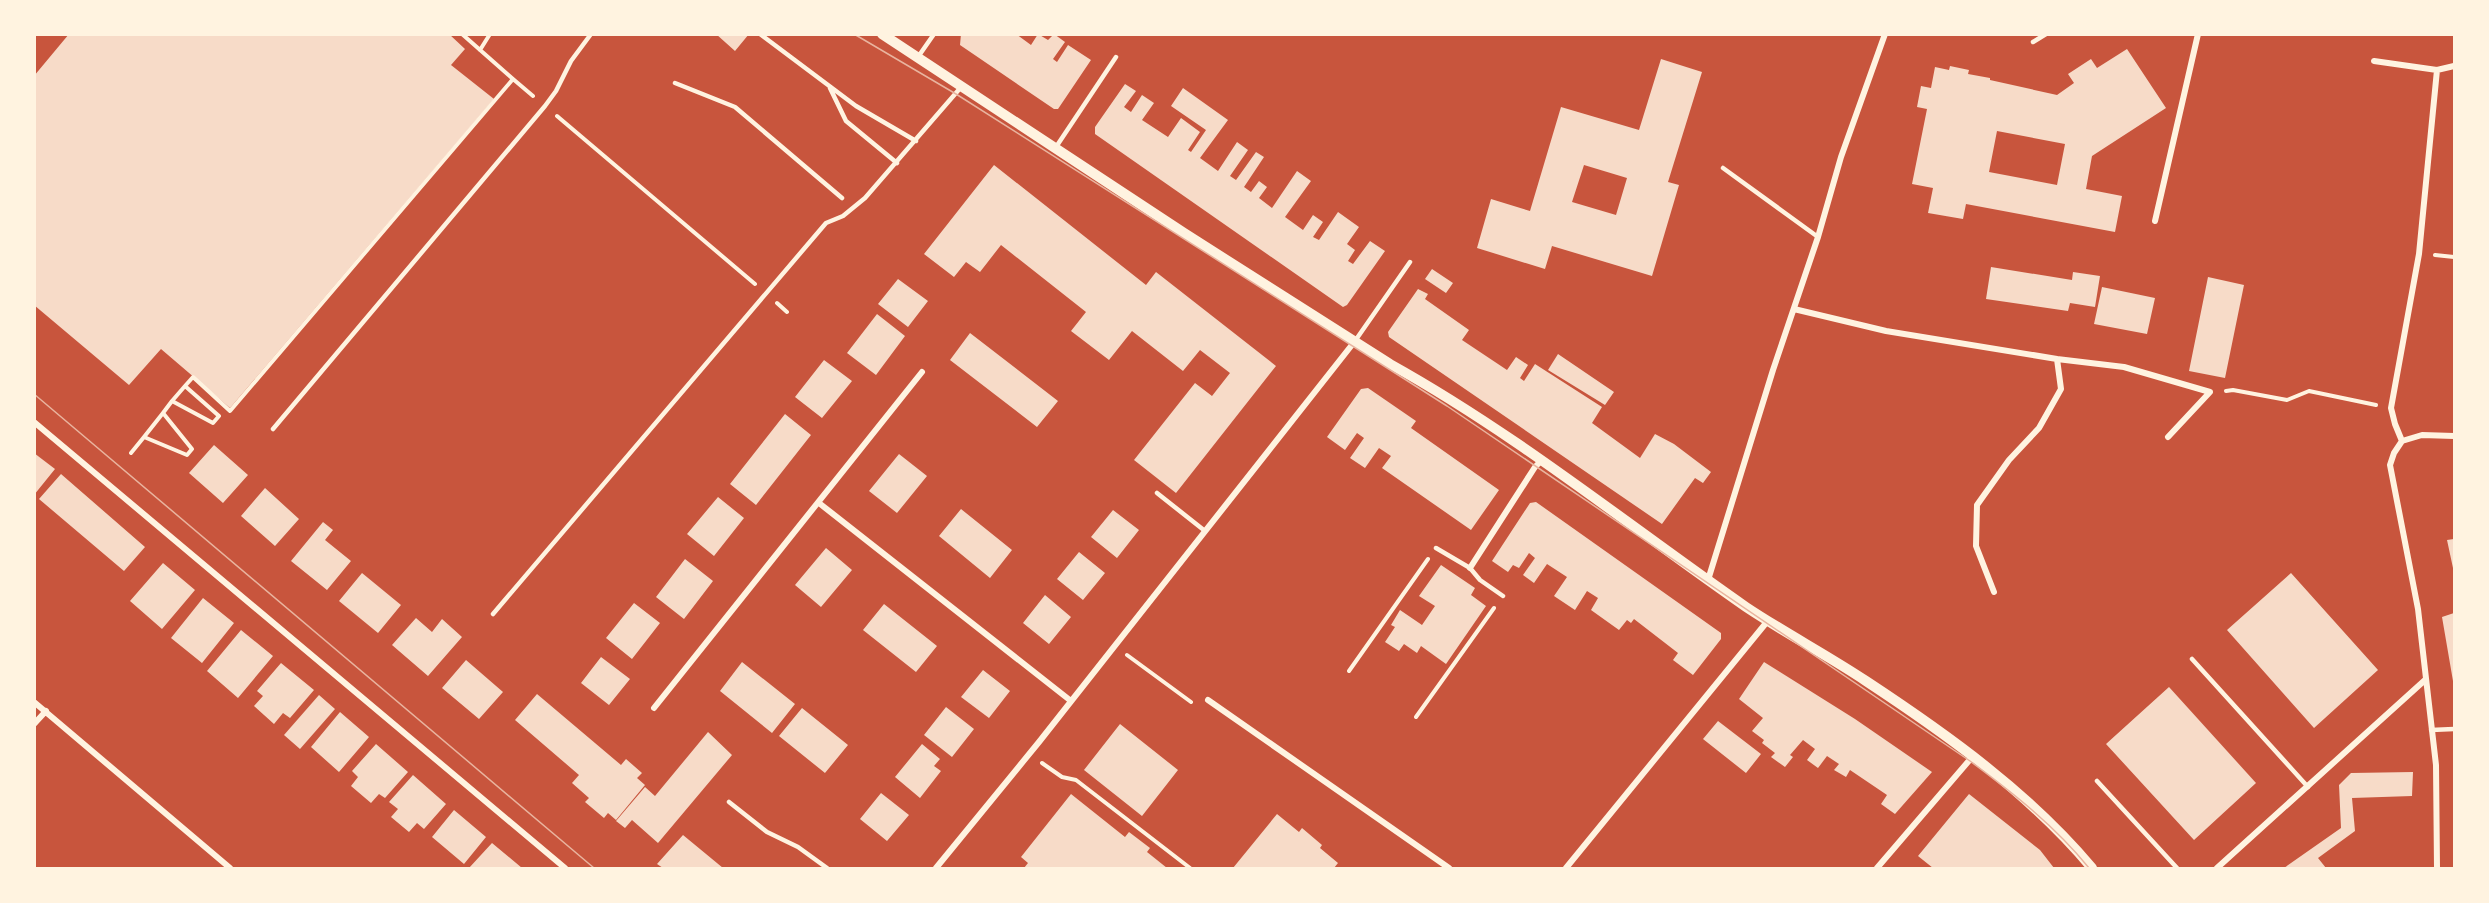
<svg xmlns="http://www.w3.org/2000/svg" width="2489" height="903" font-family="Rubik,sans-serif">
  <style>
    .building { fill: #f7dbc8; fill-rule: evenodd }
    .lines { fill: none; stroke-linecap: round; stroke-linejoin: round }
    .path { stroke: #fff3e0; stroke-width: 4 }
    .service { stroke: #fff3e0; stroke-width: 4.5 }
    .minor { stroke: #fff3e0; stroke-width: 6 }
    .tertiary { stroke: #fff3e0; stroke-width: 10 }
    .tram { stroke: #e9b49f; stroke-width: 1.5 }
  </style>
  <rect width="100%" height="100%" fill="#c8553d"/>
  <!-- building -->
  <path class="building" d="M69 34H449L465 49 451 65 494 99 230 408 161 349 129 385 34 305V76Z
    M716 34H749L735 51Z
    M961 34H1016L1031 45 1038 34 1048 40 1054 34 1065 42 1053 59 1057 62 1068 45 1091 60 1058 109H1054L960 45Z
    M2127 49 2166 108 2092 156 2086 189 2122 196 2115 232 1966 204 1963 219 1928 213 1933 188 1912 184 1927 109 1917 107 1921 86 1931 88 1935 67 1949 70 1950 66 1969 70 1968 74 1990 78V80L2057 95 2074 83 2068 74 2091 59 2097 68ZM1997 131 2065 144 2057 185 1989 172Z
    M1661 59 1702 72 1668 182 1679 185 1652 276 1552 246 1545 269 1477 248 1491 199 1530 211 1561 107 1639 130ZM1584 165 1627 178 1616 215 1572 202Z
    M1125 84 1136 91 1124 107 1131 112 1142 95 1154 103 1142 120 1168 137 1181 118 1200 132 1188 150 1191 152 1206 130 1171 106 1183 88 1228 120 1200 158 1218 171 1237 142 1248 150 1230 176 1236 180 1256 152 1264 157 1244 187 1251 192 1259 181 1267 187 1259 198 1272 208 1297 171 1311 181 1285 217 1303 230 1313 215 1323 222 1313 237 1319 240 1338 212 1359 227 1347 244 1355 250 1348 261 1353 264 1370 241 1385 251 1347 305 1343 307 1095 134V127Z
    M994 165 1146 285 1156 272 1276 366 1176 493 1134 460 1195 383 1212 396 1230 373 1200 350 1183 371 1132 331 1109 360 1071 331 1086 312 1001 245 980 272 966 262 954 277 924 254Z
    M1991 267 2072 280 2073 272 2100 276 2095 307 2070 303 2068 311 1986 299Z
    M1432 269 1453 283 1446 293 1425 279Z
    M2208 277 2244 285 2225 378 2189 371Z
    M898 279 928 301 908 327 878 304Z
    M2102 287 2155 298 2147 334 2094 324Z
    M1418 289 1428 294 1425 299 1469 330 1462 340 1507 370 1516 357 1528 365 1520 378 1524 381 1535 364 1602 407 1592 423 1640 458 1655 434 1674 444 1711 472 1703 483 1695 478 1662 524 1389 337 1388 332Z
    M877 314 905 336 876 375 847 353Z
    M970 333 1058 401 1037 427 950 360Z
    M1558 354 1614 392 1605 405 1548 370Z
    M824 360 852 381 822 418 795 397Z
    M1368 388 1416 421 1411 428 1499 490 1471 530 1382 468 1391 456 1379 448 1365 468 1350 458 1364 438 1357 433 1345 450 1327 437 1361 389Z
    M785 414 811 435 756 505 730 484Z
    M214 445 248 475 223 503 189 473Z
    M34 453 55 469 34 495Z
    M899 454 927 476 897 513 869 491Z
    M61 474 145 547 124 571 39 499Z
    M265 488 299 519 275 546 241 516Z
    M718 497 744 518 714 556 687 534Z
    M1536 502 1721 633V639L1693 675 1673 660 1678 653 1634 619 1631 623 1627 620 1619 630 1591 610 1598 598 1587 591 1575 610 1554 596 1567 577 1547 564 1534 583 1523 575 1535 558 1529 553 1519 568 1513 565 1508 572 1492 561 1530 503Z
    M961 509 1012 550 990 578 939 536Z
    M1113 510 1139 530 1117 558 1091 537Z
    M323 522 333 530 325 540 351 561 327 590 291 561Z
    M2454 539V568H2453L2447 540Z
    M826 548 852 570 821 607 795 585Z
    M1079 552 1105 573 1083 600 1057 579Z
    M685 559 713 581 684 619 656 597Z
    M163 563 195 590 162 629 130 601Z
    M1441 565 1475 588 1471 595 1486 606 1446 664 1421 646 1417 653 1404 644 1399 651 1385 642 1395 627 1391 625 1400 610 1422 625 1435 606 1419 596Z
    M362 573 401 605 378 633 339 601Z
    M2291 573 2378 670 2314 728 2227 630Z
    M1045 595 1071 617 1049 644 1023 623Z
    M203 598 234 623 202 663 171 638Z
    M634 603 660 623 632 659 606 638Z
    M884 604 937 646 916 672 863 630Z
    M2454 613V681H2453L2442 617Z
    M416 618 432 632 442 619 462 637 428 676 392 645Z
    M241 630 273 656 238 698 207 671Z
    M601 657 630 679 609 705 581 683Z
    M466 660 503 692 479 719 442 688Z
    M742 662 795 704 772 733 720 691Z
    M1764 662 1855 719 1932 772 1895 814 1881 804 1887 795 1850 770 1846 777 1834 770 1839 764 1827 756 1818 768 1807 760 1815 749 1803 740 1790 755 1793 757 1785 767 1771 757 1775 753 1762 743 1764 740 1752 731 1763 718 1739 699Z
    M281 663 314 690 290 718 283 713 274 724 254 706 263 696 257 691Z
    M983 670 1010 691 989 718 961 697Z
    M2169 687 2256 783 2194 840 2106 744Z
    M537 694 621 765 626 759 642 773 637 778 645 785 616 820 608 813 604 818 585 802 589 798 572 783 579 775 515 720Z
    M319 695 335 709 300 749 284 735Z
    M946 707 974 729 952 757 924 735Z
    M802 708 848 745 825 773 779 736Z
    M340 712 369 737 339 772 311 747Z
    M1718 721 1761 754 1746 773 1703 739Z
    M1120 724 1178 770 1142 816 1084 770Z
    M708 732 732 755 658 843 632 820 625 828 616 821 645 787 655 796Z
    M376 744 408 772 385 798 379 794 371 803 351 786 358 777 352 771Z
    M922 744 940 759 934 766 941 771 920 798 895 777Z
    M2413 772 2412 796 2352 798 2355 831 2318 858 2326 868H2284L2341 828 2339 785 2351 773Z
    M413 775 446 804 424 829 417 823 409 832 391 817 398 809 389 802Z
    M881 793 909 815 887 841 860 819Z
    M1071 794 1125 837 1129 832 1150 848 1147 852 1167 868H1024L1028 863 1021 857Z
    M1969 794 2040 850 2054 868H1933L1918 856Z
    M454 810 486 837 464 864 432 837Z
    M1277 814 1299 832 1302 828 1322 845 1320 848 1338 863 1334 868H1233Z
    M683 835 723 868H663L657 864Z
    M492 843 522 868H469Z"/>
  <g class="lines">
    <!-- path -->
    <path class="path" d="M462 34 513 79
      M1150 34H1154
      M480 50 490 34
      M557 116 755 284
      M2435 255 2454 257
      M777 303 787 312
      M2226 391 2233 390 2287 400 2309 391 2376 405
      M172 401 185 386
      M144 437 163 413
      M131 453 144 437 187 455 192 449 163 413 172 401 213 423 219 416 185 386 193 377 230 411 513 79 533 96
      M1127 655 1191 702
      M1349 671 1428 559
      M1416 717 1494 608
      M1042 763 1062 777 1076 780 1190 868"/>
    <!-- service -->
    <path class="service" d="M760 34 856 106 916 141
      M2033 42 2046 34
      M918 57 934 34
      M675 83 735 107 842 198
      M830 88 846 121 897 163
      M1056 147 1116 57
      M1723 168 1818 237
      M1355 341 1410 262
      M273 429 545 106 556 91 571 61 591 34
      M1157 493 1205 531
      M1436 548 1470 568 1480 580 1503 596
      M493 614 826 223 843 216 865 198 962 86
      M2192 659 2308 787
      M2431 730 2454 729
      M2097 781 2177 868
      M729 802 767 832 798 847 827 868"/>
    <!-- minor -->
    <path class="minor" d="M2374 61 2437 70 2454 66
      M2155 221 2198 34
      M1794 309 1886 331 2057 359 2061 389 2039 428 2009 460 1977 505 1976 546 1994 592
      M2057 359 2124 367 2210 392 2168 437
      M34 422 565 868
      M2402 441 2395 424 2391 408 2419 254 2437 70
      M819 503 1071 701
      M1470 568 1535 467 1541 461
      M1708 580 1773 370 1818 237 1841 157 1885 34
      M1208 700 1449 868
      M34 702 230 868
      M654 708 922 372
      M34 724 46 711
      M936 868 1039 742 1355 341
      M1566 868 1766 623 1765 620
      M1877 868 1973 756
      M2217 868 2425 680
      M2437 868 2436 765 2418 609 2390 465 2394 453 2402 441 2422 435 2454 436"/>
    <!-- tertiary -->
    <path class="tertiary" d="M882 34 1184 233 1390 364C1516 434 1628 525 1746 607 1785 633 1827 655 1866 681 1948 735 2029 793 2092 868"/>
    <!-- tram -->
    <path class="tram" d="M854 34 956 94 1447 406 1970 761C2013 793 2055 826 2089 868
      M34 394 594 868"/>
  </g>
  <!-- border -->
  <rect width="2489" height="903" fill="none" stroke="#fff3e0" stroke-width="72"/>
</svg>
